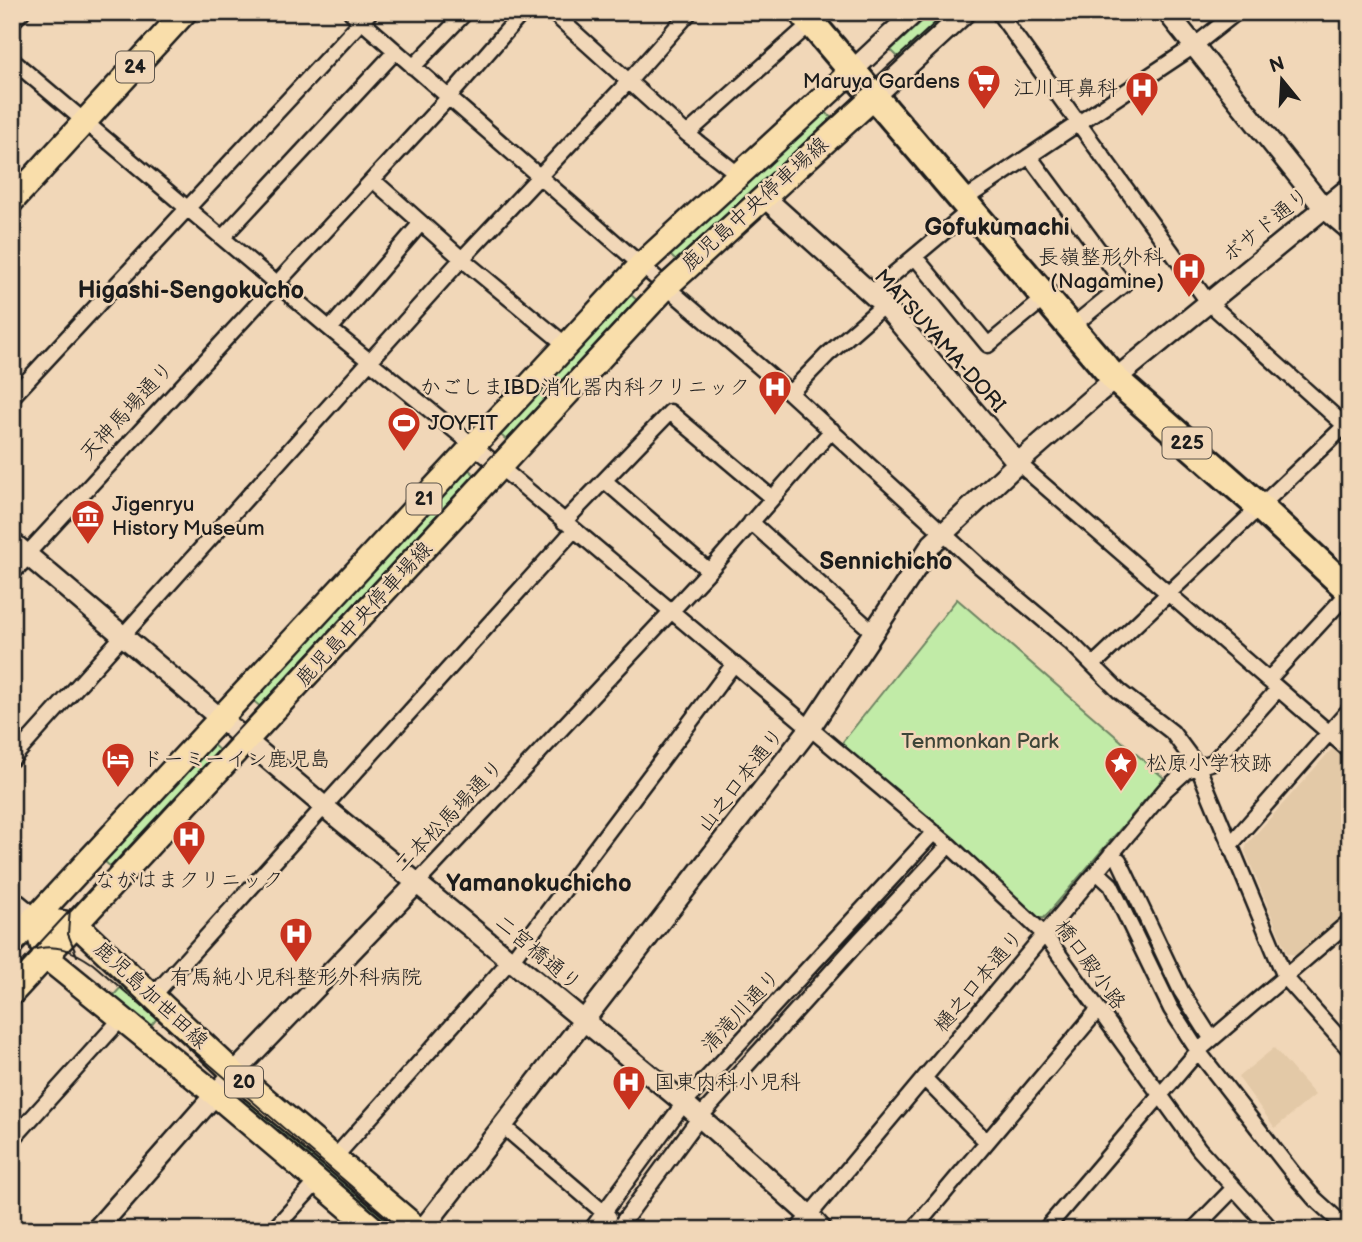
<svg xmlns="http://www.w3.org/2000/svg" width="1362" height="1242" font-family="'Balsamiq Sans','Klee One',sans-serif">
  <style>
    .built { fill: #e3c9a7 }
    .green { fill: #c1eba7; stroke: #6e8462; stroke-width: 2 }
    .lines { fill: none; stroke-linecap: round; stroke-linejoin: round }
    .street-casing { stroke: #1c1c1c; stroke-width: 19 }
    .secondary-casing { stroke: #1c1c1c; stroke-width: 24 }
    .primary-casing { stroke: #1c1c1c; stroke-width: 28 }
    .highway-casing { stroke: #1c1c1c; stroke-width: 32 }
    .street { stroke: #f1d7b8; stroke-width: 14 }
    .secondary { stroke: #f1d7b8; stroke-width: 19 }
    .primary { stroke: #f9deab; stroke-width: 23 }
    .highway { stroke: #f9deab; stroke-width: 26 }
    .tram { stroke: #1c1c1c; stroke-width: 2 }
    .labels { text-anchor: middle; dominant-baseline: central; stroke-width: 5; stroke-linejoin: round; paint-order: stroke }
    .shield { fill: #f1d7b8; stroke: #5c544b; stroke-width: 2 }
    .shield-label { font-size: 19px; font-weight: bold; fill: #1c1c1c }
    .poi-label { font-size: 21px; fill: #1c1c1c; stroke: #f1d7b8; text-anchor: start }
    .street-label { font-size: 21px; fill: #1c1c1c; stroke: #f1d7b8 }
    .park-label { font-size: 21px; fill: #3d4538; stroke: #f1d7b8 }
    .quarter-label { font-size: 24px; font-weight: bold; fill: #1c1c1c; stroke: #f1d7b8 }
  </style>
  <rect width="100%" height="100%" fill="#f1d7b8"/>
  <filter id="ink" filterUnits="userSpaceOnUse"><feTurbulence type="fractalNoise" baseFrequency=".0143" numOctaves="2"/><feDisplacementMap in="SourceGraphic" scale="14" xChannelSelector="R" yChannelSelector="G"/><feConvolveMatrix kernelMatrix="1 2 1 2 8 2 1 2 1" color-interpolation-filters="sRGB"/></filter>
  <g filter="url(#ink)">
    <!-- built -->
    <path class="built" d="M1336 748 1350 760V909L1296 955 1287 953 1245 851 1247 844 1331 750Z
      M1274 1048 1315 1095 1275 1128 1238 1077Z"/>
    <!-- green -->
    <path class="green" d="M932 12H953L901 60 891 50Z
      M825 111 834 121 678 263 668 253Z
      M629 293 639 302 509 442 498 433Z
      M467 468 477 477 262 708 251 699Z
      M957 599 1164 778 1044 918H1038L954 839 841 744Z
      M211 743 221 752 113 869 103 860Z
      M122 986 159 1016 150 1027 113 996Z
      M249 1094 388 1214 378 1224 240 1105Z"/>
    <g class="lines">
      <defs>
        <path id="street" d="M351 12 641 265 790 393 978 565 1071 643 1119 691 1172 732 1198 767 1285 977 1350 1050
          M552 12 687 134 739 175
          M998 12 1208 302 1350 430
          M12 22 22 12
          M12 60 330 329 512 477 949 845 1045 935 1199 1149 1272 1230
          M413 67 466 12
          M687 134 811 23
          M1029 156 1124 284 1070 328
          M373 180 462 259 567 346
          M962 201 1194 46 1237 12
          M223 237 395 52
          M915 257 988 345 1045 298
          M871 293 970 210
          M330 329 421 223
          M790 393 827 355 884 305
          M12 397 370 12
          M1018 463 1350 751
          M605 481 709 571
          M564 522 670 412 772 498
          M751 522 873 632
          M26 555 449 97 523 12
          M1093 665 1350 421
          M1268 680 1350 591
          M12 759 458 263 628 82 690 12
          M1231 844 1350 709
          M1111 854 1119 860 1181 991 1211 1038
          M1097 872 1111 885 1171 1009 1198 1051 1295 1176 1315 1199 1349 1230
          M417 883 709 571 832 430
          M152 997 574 530
          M924 1078 987 1142
          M503 1126 609 1217
          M12 1140 121 1019
          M335 1157 516 954 733 665
          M273 1230 318 1181
          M591 1230 684 1103 934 832
          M617 1230 700 1117 860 940 949 845
          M797 1230 1165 790 1186 771 1213 762 1278 689
          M913 1230 1098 1010
          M1045 1230 1198 1051 1350 921
          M1193 1230 1233 1189"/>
        <path id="secondary" d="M1167 12 1323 207 1350 230
          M852 71 915 12
          M874 97 966 12
          M763 196 884 305 1018 463
          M12 542 333 814 684 1103 809 1215 822 1230
          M12 570 26 555
          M12 900 34 918
          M96 1230 234 1073 417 883
          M422 1230 810 728 932 544 1018 463 1098 393 1350 187"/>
        <path id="primary" d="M12 201 185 12
          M12 943 641 265 852 71
          M12 993 667 286 874 97
          M375 1230 215 1094 46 957 34 918 77 925 234 1073 419 1230"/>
        <path id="highway" d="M802 12 1115 379 1260 507 1350 591"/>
      </defs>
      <!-- street casing -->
      <use href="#street" class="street-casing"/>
      <!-- secondary casing -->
      <use href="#secondary" class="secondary-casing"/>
      <!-- primary casing -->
      <use href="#primary" class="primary-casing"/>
      <!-- highway casing -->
      <use href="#highway" class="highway-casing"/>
      <!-- street -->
      <use href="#street" class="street"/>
      <!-- secondary -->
      <use href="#secondary" class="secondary"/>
      <!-- primary -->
      <use href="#primary" class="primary"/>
      <!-- highway -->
      <use href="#highway" class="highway"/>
      <!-- tram -->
      <path class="tram" d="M70 909 68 934 77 956
        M30 951C53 942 73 950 93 964L402 1230
        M12 973 657 278 947 12"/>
    </g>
  </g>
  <!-- icons -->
  <defs>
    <symbol id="supermarket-pin" viewBox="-11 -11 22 30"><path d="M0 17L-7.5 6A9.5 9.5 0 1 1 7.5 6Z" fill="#c8321e" stroke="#f1d7b8"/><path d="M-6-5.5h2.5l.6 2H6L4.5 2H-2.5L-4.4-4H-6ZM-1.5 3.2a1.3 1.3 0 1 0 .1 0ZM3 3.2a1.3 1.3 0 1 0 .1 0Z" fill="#fff"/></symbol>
    <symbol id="hospital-pin" viewBox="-11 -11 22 30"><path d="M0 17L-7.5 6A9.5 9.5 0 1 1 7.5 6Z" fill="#c8321e" stroke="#f1d7b8"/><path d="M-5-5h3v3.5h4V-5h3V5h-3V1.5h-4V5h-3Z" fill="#fff"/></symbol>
    <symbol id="stadium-pin" viewBox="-11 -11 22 30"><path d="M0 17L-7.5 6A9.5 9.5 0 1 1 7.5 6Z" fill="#c8321e" stroke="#f1d7b8"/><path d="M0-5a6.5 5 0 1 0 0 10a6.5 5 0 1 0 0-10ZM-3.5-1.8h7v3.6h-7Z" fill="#fff"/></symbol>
    <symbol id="museum-pin" viewBox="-11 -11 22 30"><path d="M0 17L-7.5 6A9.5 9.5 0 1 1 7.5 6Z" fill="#c8321e" stroke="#f1d7b8"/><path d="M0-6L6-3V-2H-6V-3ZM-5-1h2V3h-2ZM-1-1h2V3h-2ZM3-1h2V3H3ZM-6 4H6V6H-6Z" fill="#fff"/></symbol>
    <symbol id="hotel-pin" viewBox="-11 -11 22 30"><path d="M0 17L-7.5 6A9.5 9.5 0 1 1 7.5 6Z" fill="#c8321e" stroke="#f1d7b8"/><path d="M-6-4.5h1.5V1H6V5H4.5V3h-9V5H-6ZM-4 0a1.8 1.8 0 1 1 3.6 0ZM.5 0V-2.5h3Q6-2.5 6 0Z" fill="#fff"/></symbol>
    <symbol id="sight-pin" viewBox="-11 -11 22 30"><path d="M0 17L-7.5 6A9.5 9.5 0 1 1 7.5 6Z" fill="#c8321e" stroke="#f1d7b8"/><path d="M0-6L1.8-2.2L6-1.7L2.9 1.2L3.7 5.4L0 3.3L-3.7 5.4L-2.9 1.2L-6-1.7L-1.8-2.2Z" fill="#fff"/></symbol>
  </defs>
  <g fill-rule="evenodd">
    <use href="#supermarket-pin" x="965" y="62" width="38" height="52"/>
    <use href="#hospital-pin" x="1123" y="69" width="38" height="52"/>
    <use href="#hospital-pin" x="1170" y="250" width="38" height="52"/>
    <use href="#hospital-pin" x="756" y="368" width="38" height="52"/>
    <use href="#stadium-pin" x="385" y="404" width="38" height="52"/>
    <use href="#museum-pin" x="69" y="497" width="38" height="52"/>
    <use href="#hotel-pin" x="99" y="740" width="38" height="52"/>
    <use href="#sight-pin" x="1102" y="744" width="38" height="52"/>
    <use href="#hospital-pin" x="170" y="818" width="38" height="52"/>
    <use href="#hospital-pin" x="277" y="915" width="38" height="52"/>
    <use href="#hospital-pin" x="610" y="1063" width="38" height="52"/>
  </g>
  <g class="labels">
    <!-- shield labels -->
    <g class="shield">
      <rect x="116" y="51.5" width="38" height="31" rx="5"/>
      <rect x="1162.5" y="427.5" width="49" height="31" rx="5"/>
      <rect x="406.5" y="483.5" width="35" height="31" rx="5"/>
      <rect x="225" y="1066.5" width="38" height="31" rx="5"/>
    </g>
    <g class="shield-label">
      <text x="135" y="67">24</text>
      <text x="1187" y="443">225</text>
      <text x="424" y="499">21</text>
      <text x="244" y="1082">20</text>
    </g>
    <!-- poi labels -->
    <g class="poi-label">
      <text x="960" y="81" text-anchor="end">Maruya Gardens</text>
      <text x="1118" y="88" text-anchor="end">江川耳鼻科</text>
      <text x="1164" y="257" text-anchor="end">長嶺整形外科<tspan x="1164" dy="24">(Nagamine)</tspan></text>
      <text x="750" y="387" text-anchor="end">かごしまIBD消化器内科クリニック</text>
      <text x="428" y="423">JOYFIT</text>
      <text x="112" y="504">Jigenryu<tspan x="112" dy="24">History Museum</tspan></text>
      <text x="142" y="759">ドーミーイン鹿児島</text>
      <text x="1146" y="763">松原小学校跡</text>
      <text x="189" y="880" text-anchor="middle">ながはまクリニック</text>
      <text x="296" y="977" text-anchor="middle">有馬純小児科整形外科病院</text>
      <text x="654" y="1082">国東内科小児科</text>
    </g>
    <!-- street labels -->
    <g class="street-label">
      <text transform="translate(755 204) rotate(-42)">鹿児島中央停車場線</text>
      <text transform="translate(1266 225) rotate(-39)">ボサド通り</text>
      <text transform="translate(940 341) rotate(48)">MATSUYAMA-DORI</text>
      <text transform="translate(127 411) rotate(-47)">天神馬場通り</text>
      <text transform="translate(364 614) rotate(-47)">鹿児島中央停車場線</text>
      <text transform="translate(741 780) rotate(-52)">山之口本通り</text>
      <text transform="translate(449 816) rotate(-46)">二本松馬場通り</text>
      <text transform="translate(538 953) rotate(40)">二宮橋通り</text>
      <text transform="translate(1090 965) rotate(54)">橋口殿小路</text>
      <text transform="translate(979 981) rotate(-50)">樋之口本通り</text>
      <text transform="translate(151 995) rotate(43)">鹿児島加世田線</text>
      <text transform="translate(741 1011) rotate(-47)">清滝川通り</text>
    </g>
    <!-- park labels -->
    <g class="park-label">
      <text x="980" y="741">Tenmonkan Park</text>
    </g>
    <!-- quarter labels -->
    <g class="quarter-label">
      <text x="997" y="227">Gofukumachi</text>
      <text x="191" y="290">Higashi-Sengokucho</text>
      <text x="886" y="561">Sennichicho</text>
      <text x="539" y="883">Yamanokuchicho</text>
    </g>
  </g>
  <!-- margin -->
  <rect width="1362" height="1242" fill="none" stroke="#f1d7b8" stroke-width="42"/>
  <rect x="21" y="21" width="1320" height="1200" fill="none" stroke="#1c1c1c" stroke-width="2.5" filter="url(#ink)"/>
  <!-- north arrow -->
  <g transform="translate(1282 80) rotate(342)" stroke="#f1d7b8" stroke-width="5" paint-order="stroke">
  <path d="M0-5L12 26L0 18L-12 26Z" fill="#1c1c1c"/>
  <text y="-10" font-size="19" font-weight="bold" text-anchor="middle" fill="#1c1c1c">N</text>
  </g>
</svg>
